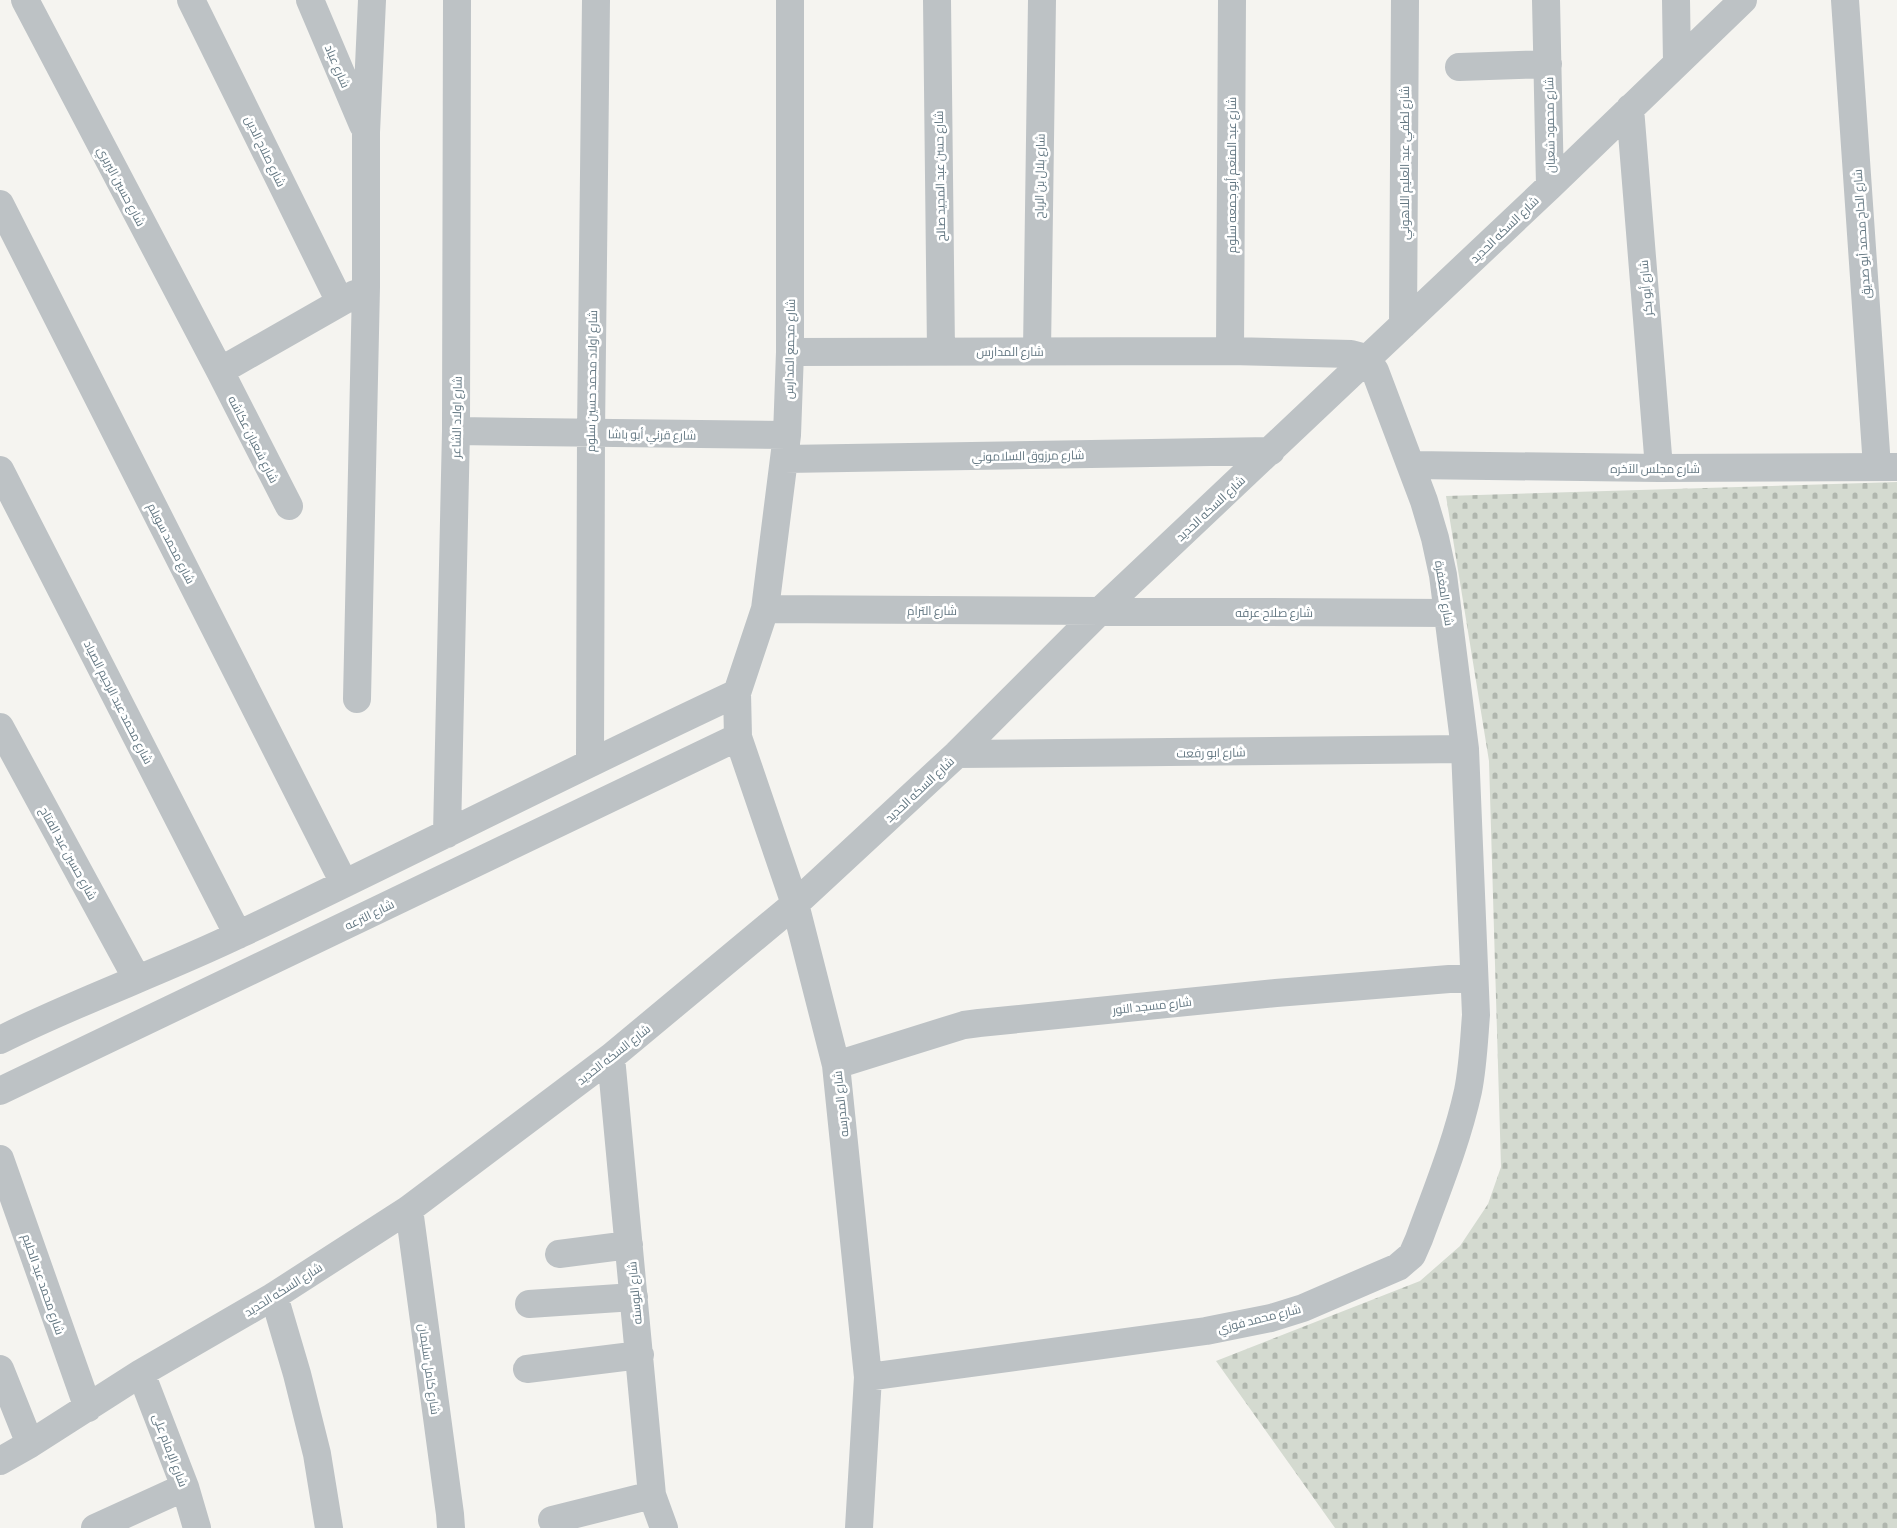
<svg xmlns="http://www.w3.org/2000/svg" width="1897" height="1528" font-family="Commissioner,Cairo,sans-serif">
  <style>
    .cemetery { fill: url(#cemetery-stones) }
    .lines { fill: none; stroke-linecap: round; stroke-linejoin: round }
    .minor { stroke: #bdc2c5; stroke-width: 28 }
    .labels { text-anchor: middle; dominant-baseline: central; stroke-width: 5; stroke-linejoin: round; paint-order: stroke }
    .street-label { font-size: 12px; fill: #637782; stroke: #fff }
  </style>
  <defs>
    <pattern id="cemetery-stones" width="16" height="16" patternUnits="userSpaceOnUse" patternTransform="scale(1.25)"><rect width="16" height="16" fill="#d4dad0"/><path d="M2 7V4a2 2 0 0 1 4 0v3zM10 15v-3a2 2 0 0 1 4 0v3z" fill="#b0b6ae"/></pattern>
  </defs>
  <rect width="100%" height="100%" fill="#f5f4f0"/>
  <!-- cemetery -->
  <path class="cemetery" d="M1897 482V1528H1335L1216 1361 1420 1281 1460 1246 1488 1204 1501 1167 1489 761 1446 496Z"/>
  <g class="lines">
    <!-- minor -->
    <path class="minor" d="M25 0 220 371 289 506
      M191 0 340 302
      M310 0 363 125
      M790 0V352L787 435 765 609 737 693 738 737 795 904 836 1065 868 1377 859 1528
      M937 0 941 351
      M1546 0 1550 186
      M1676 0 1677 63
      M1845 0 1877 467
      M1459 67 1548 64
      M1630 108 1659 468
      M0 204 344 883
      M1403 325 1405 0
      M1037 351 1042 0
      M1230 351 1232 0
      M790 352 1230 351 1351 354 1366 358 1375 371 1424 501 1435 538 1443 575 1465 749 1476 1015C1474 1040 1473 1066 1468 1091 1457 1141 1437 1190 1419 1239L1412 1255 1398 1267 1303 1308 1271 1318 1206 1331 868 1377
      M220 371 355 294
      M456 431 787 435
      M785 459 1271 451
      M1412 465 1659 468 1897 467
      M0 470 238 935
      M765 609 1448 613
      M357 699 366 287V132L372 0
      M0 727 137 979
      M957 754 1465 749
      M590 762 591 433 596 0
      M447 834 456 431 457 0
      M0 1040C78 1001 161 972 240 934 406 855 570 771 737 693
      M611 1057 652 1495 664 1528
      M836 1065 964 1025 979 1023 1276 993 1474 977
      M0 1091 738 737
      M0 1159 88 1408
      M409 1209 450 1514 451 1528
      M559 1254 629 1245
      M274 1296 297 1374 317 1454 329 1528
      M529 1304 634 1297
      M0 1369 30 1444
      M527 1369 640 1355
      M141 1373 185 1487 197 1528
      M0 1461 30 1444 141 1373 274 1296 409 1209 611 1057 795 904 957 754 1100 611 1550 186 1743 0
      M552 1520 652 1495
      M95 1528 185 1487"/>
  </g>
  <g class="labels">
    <!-- street labels -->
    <g class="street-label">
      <text transform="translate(338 66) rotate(67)">شارع عباد</text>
      <text transform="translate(1549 125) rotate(-91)">شارع محمود شعبان</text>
      <text transform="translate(266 151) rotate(64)">شارع صلاح الدين</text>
      <text transform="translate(1404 163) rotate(-90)">شارع لطفي عبد العليم اللاهوني</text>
      <text transform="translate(1231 175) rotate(-90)">شارع عبد المنعم أبو جمعه سلوم</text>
      <text transform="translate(939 176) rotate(-91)">شارع حسن عبد المجيد صالح</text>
      <text transform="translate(1039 176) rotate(-89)">شارع بلال بن الرباح</text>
      <text transform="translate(122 186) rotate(62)">شارع حسين البربري</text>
      <text transform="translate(1504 229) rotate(-44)">شارع السكه الحديد</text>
      <text transform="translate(1861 234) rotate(-94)">شارع الحاج محمد أبو صديق</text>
      <text transform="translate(1645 288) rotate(-95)">شارع أبو بكر</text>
      <text transform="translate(789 349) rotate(-89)">شارع مجمع المدارس</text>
      <text x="1010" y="351">شارع المدارس</text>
      <text transform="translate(591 381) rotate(-89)">شارع اولاد محمد حسين سلوم</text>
      <text transform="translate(456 417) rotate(-89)">شارع اولاد الشاعر</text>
      <text transform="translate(652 434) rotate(1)">شارع قرني أبو باشا</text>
      <text transform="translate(254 439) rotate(63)">شارع شعبان عكاشه</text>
      <text transform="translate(1028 455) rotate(-1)">شارع مرزوق السلاموني</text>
      <text x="1655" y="468">شارع مجلس الآخره</text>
      <text transform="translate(1210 508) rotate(-43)">شارع السكه الحديد</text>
      <text transform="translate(172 543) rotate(63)">شارع محمد سويلم</text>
      <text transform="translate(1445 593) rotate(81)">شارع المغفرة</text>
      <text x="932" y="610">شارع الترام</text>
      <text x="1274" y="612">شارع صلاح عرفه</text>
      <text transform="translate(119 702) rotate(63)">شارع محمد عبد الرحيم الصياد</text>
      <text transform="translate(1211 752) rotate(-1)">شارع ابو رفعت</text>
      <text transform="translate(919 789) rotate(-43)">شارع السكه الحديد</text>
      <text transform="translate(69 853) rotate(61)">شارع حسين عبد الفتاح</text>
      <text transform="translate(369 914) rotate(-26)">شارع الترعه</text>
      <text transform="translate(1152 1005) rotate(-6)">شارع مسجد النور</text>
      <text transform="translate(613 1054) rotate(-38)">شارع السكه الحديد</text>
      <text transform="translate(840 1104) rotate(-96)">شارع المدرسه</text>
      <text transform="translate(44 1284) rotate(71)">شارع محمد عبد الحليم</text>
      <text transform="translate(283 1289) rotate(-32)">شارع السكه الحديد</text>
      <text transform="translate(634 1293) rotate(-95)">شارع البوسته</text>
      <text transform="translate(1259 1318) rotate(-14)">شارع محمد فوزي</text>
      <text transform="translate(430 1369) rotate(82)">شارع كامل سليمان</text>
      <text transform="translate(171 1450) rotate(69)">شارع الإمام على</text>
    </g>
  </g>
</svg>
